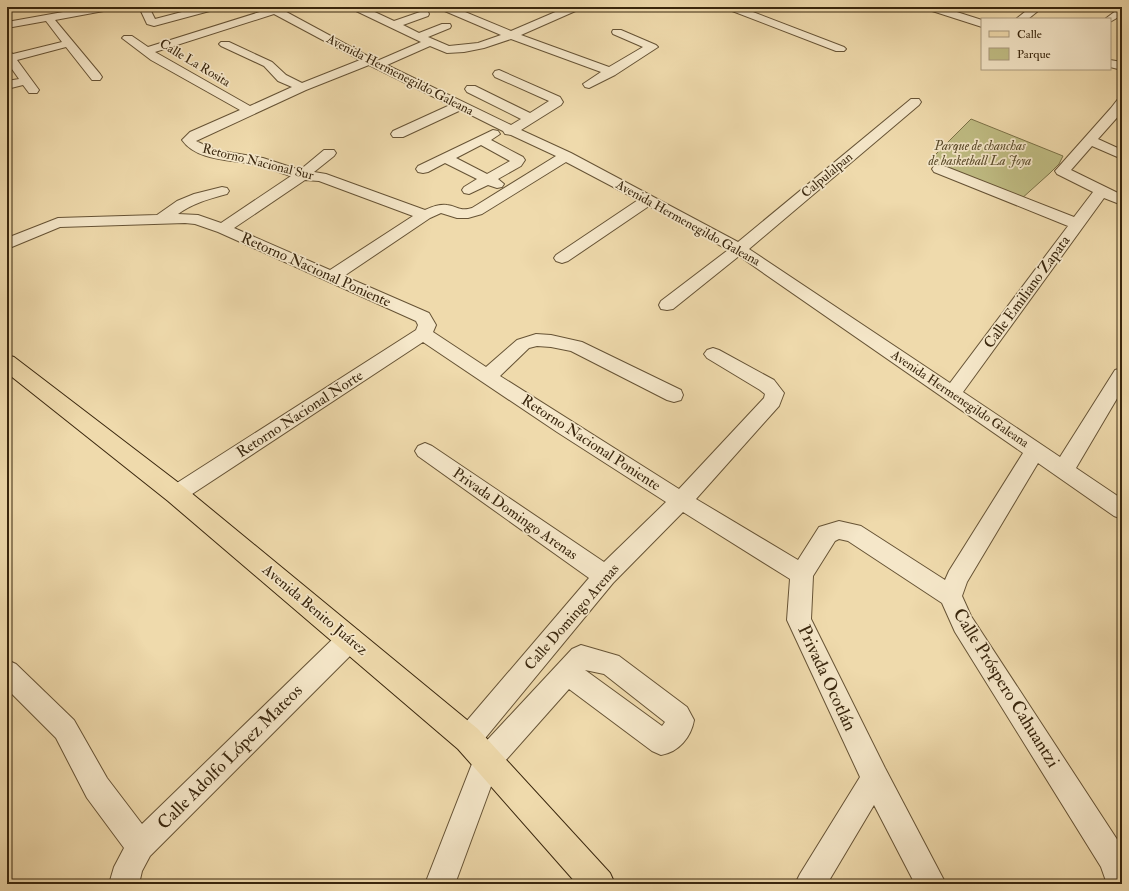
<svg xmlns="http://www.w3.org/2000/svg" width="1129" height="891" font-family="'IM FELL Double Pica',serif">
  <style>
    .green { fill: #c0bd84; stroke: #7c7248 }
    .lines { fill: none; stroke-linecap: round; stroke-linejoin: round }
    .minor-casing { stroke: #665335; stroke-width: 2 }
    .major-casing { stroke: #39260d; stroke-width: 2 }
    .minor { fill: #f5e7c9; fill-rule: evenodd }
    .major { fill: #efdaac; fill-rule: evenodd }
    .labels { text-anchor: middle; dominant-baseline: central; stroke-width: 3.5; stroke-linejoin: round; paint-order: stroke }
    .far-street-label { font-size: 13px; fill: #39260d; stroke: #f5e7c9 }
    .far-park-label { font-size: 13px; font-style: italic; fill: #5b4c2b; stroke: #f5e7c9 }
    .street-label { font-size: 15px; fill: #39260d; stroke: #f5e7c9 }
    .near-street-label { font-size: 18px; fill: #39260d; stroke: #f5e7c9 }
  </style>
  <rect width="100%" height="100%" fill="#efdaac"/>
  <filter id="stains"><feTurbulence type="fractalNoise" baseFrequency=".005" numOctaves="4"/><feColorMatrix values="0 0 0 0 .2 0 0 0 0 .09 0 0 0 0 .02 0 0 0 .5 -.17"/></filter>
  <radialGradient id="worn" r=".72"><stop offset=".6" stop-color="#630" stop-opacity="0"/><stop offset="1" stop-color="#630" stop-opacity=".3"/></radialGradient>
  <!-- green -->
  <path class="green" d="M971 119 1063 156 1059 164 1050 173 1020 200 927 163Z"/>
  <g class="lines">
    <defs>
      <path id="minor" d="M91 7H114L109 10 55 20 100 74 102 77 100 80H92L66 47 17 60 39 90 37 93H29L23 85 7 89V81L19 79 7 62V51L13 54 62 42 46 21 7 28V22Z
        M139 7H149L155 19 201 7H218L217 9 154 26 147 24Z
        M264 7 279 8 377 61 421 42 352 9 351 7H364L394 21 420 12H428L429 14 428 16 403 25 419 33 442 24H450L451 26 450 28 428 37 449 46 478 43 501 35 440 9 439 7H453L511 31 567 7H581L580 9 521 35 609 67 643 47 613 34 612 32 613 30H621L656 45 658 47 615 75 589 88 585 87 583 84 601 72 511 39 484 48 464 52 447 53 430 46 387 65 511 125 521 119 467 92 465 89 467 86H475L530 113 549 101 495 77 493 74 495 71 499 70 560 97 563 102 561 105 521 130 571 153 738 242 911 99H919L921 102 919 105 749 249 950 383 1068 226 934 172 932 169 934 166 939 165 944 166 1074 217 1093 192 1057 174 1055 171 1111 108 1118 99 1122 98V112L1098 139 1122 150V159L1092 146 1071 170 1122 195V205L1104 198 963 392 1060 457 1115 370 1122 368V390L1076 468 1122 499V519L1114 516 1038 463 967 582 962 596 971 616 1122 847V884H1107L1101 867 955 632 942 603 848 541 839 539 835 541 813 576 811 619 885 768 946 884H915L874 805 827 884H795L800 874 860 777 787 620 790 579 683 512 613 583 477 748 468 752 459 748 455 739 459 730 589 578 418 456 415 451 418 446 425 443 432 446 604 562 666 502 557 432 423 342 183 500 176 502 169 500 165 494 169 488 416 330 418 325 416 321 218 232 195 224 185 223 60 227 7 249V238L58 218 157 215 177 201 194 194 222 187 227 188 229 191 227 194C209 199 193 203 178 214L198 215 221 223 291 176C281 173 271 169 261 166 237 159 198 163 182 140L190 132 240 110 151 60 122 38 124 36H132L148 47 266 10ZM274 14 360 60 302 83 286 75 272 62 229 42H221L219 44 221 46 264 66 278 81 292 87 250 106 155 52ZM369 65 450 105 393 131 391 134 393 137H403L461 110 503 131 505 134 511 135 556 156 472 208C460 212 457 206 447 205 439 204 432 207 425 210L326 174 314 172 334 156 336 153 334 150H324L300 170 263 158 215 150 196 141 306 90ZM566 162 638 200 556 255 554 258 556 261 562 263 568 261 649 206 728 250 661 301 659 305 661 309 667 310 673 309 739 256 1023 453 949 571 945 580 861 526 839 521 819 527 798 560 696 499 779 406 784 393 774 380 719 350 713 348 707 350 704 354 707 358 760 390 765 394 764 398 679 489 500 376 529 348 537 346 551 347 571 351 667 400 674 402 681 400 683 395 681 390 582 342 551 335 536 334 517 340 486 367 433 332 436 325 429 313 344 276 430 218 441 213 457 218H468L482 214ZM305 180 319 181 413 216 330 270 234 228Z
        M726 7H740L844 47 846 49 844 51H836L727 9Z
        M925 7H941L982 20V27L926 9Z
        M1031 7H1043L1028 19H1016Z
        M1121 7 1122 15 1110 22V19H1105Z
        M1110 60 1122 62V70L1110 67Z
        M493 130 498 131 500 134 491 140 523 157 525 160 521 166 498 179 504 184 502 187 497 188 488 185 469 194 464 193 462 190 464 187 477 179 445 163 428 172 423 173 418 172 416 169 418 166ZM481 145 510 161 487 174 456 158Z
        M350 628 359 631 362 639 359 647 150 856 142 871 139 884H109L114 867 124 848 87 798 56 738 7 689V660L16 664 74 720 107 778 142 824 341 631Z
        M581 645 619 656 687 707 694 720C691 737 679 752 661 755L652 751 569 689 497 770 455 884H425L477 751 572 649ZM585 670 604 674 665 722 662 726Z"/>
      <path id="major" d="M7 355 14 357 184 487 478 729 610 873 615 884H577L458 749 168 501 7 373Z"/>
    </defs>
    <!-- minor casing -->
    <use href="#minor" class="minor-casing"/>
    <!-- major casing -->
    <use href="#major" class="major-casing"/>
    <!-- minor -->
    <use href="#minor" class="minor"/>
    <!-- major -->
    <use href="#major" class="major"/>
  </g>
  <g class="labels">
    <!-- far-street labels -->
    <g class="far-street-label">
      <text transform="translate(195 63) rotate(31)">Calle La Rosita</text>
      <text transform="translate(400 75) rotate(27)">Avenida Hermenegildo Galeana</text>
      <text transform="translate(258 162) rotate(14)">Retorno Nacional Sur</text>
      <text transform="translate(827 175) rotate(-40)">Calpulalpan</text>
      <text transform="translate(688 223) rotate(29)">Avenida Hermenegildo Galeana</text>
      <text transform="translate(960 399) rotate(34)">Avenida Hermenegildo Galeana</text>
    </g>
    <!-- far-park labels -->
    <g class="far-park-label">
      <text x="980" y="146">Parque de chanchas<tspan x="980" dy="15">de basketball La Joya</tspan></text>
    </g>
    <!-- street labels -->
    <g class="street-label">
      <text transform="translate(316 270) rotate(24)">Retorno Nacional Poniente</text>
      <text transform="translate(1027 292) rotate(-54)">Calle Emiliano Zapata</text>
      <text transform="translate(300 414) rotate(-33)">Retorno Nacional Norte</text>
      <text transform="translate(591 443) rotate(33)">Retorno Nacional Poniente</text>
      <text transform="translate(515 514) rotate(35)">Privada Domingo Arenas</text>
      <text transform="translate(315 610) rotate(40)">Avenida Benito Juárez</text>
      <text transform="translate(572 617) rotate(-49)">Calle Domingo Arenas</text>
    </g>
    <!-- near-street labels -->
    <g class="near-street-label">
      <text transform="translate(827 678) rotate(65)">Privada Ocotlán</text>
      <text transform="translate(1006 688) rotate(58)">Calle Próspero Cahuantzi</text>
      <text transform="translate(230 757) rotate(-45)">Calle Adolfo López Mateos</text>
    </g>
  </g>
  <!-- margin -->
  <rect width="1129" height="891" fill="none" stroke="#efdaac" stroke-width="24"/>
  <rect x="8" y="8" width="1113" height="875" fill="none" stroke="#39260d" stroke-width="2"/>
  <rect x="12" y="12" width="1105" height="867" fill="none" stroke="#39260d"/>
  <!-- legend -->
  <rect x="981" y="18" width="130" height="52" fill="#f5e7c9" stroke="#aa9a7e"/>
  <rect x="989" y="31" width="20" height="6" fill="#efdaac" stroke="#aa9a7e"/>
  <text x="1017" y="38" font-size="12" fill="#39260d">Calle</text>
  <rect x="989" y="48" width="20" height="12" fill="#c0bd84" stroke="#aa9a7e"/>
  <text x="1017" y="58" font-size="12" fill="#39260d">Parque</text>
  <rect width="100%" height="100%" filter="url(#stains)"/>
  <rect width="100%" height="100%" fill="url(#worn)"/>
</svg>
